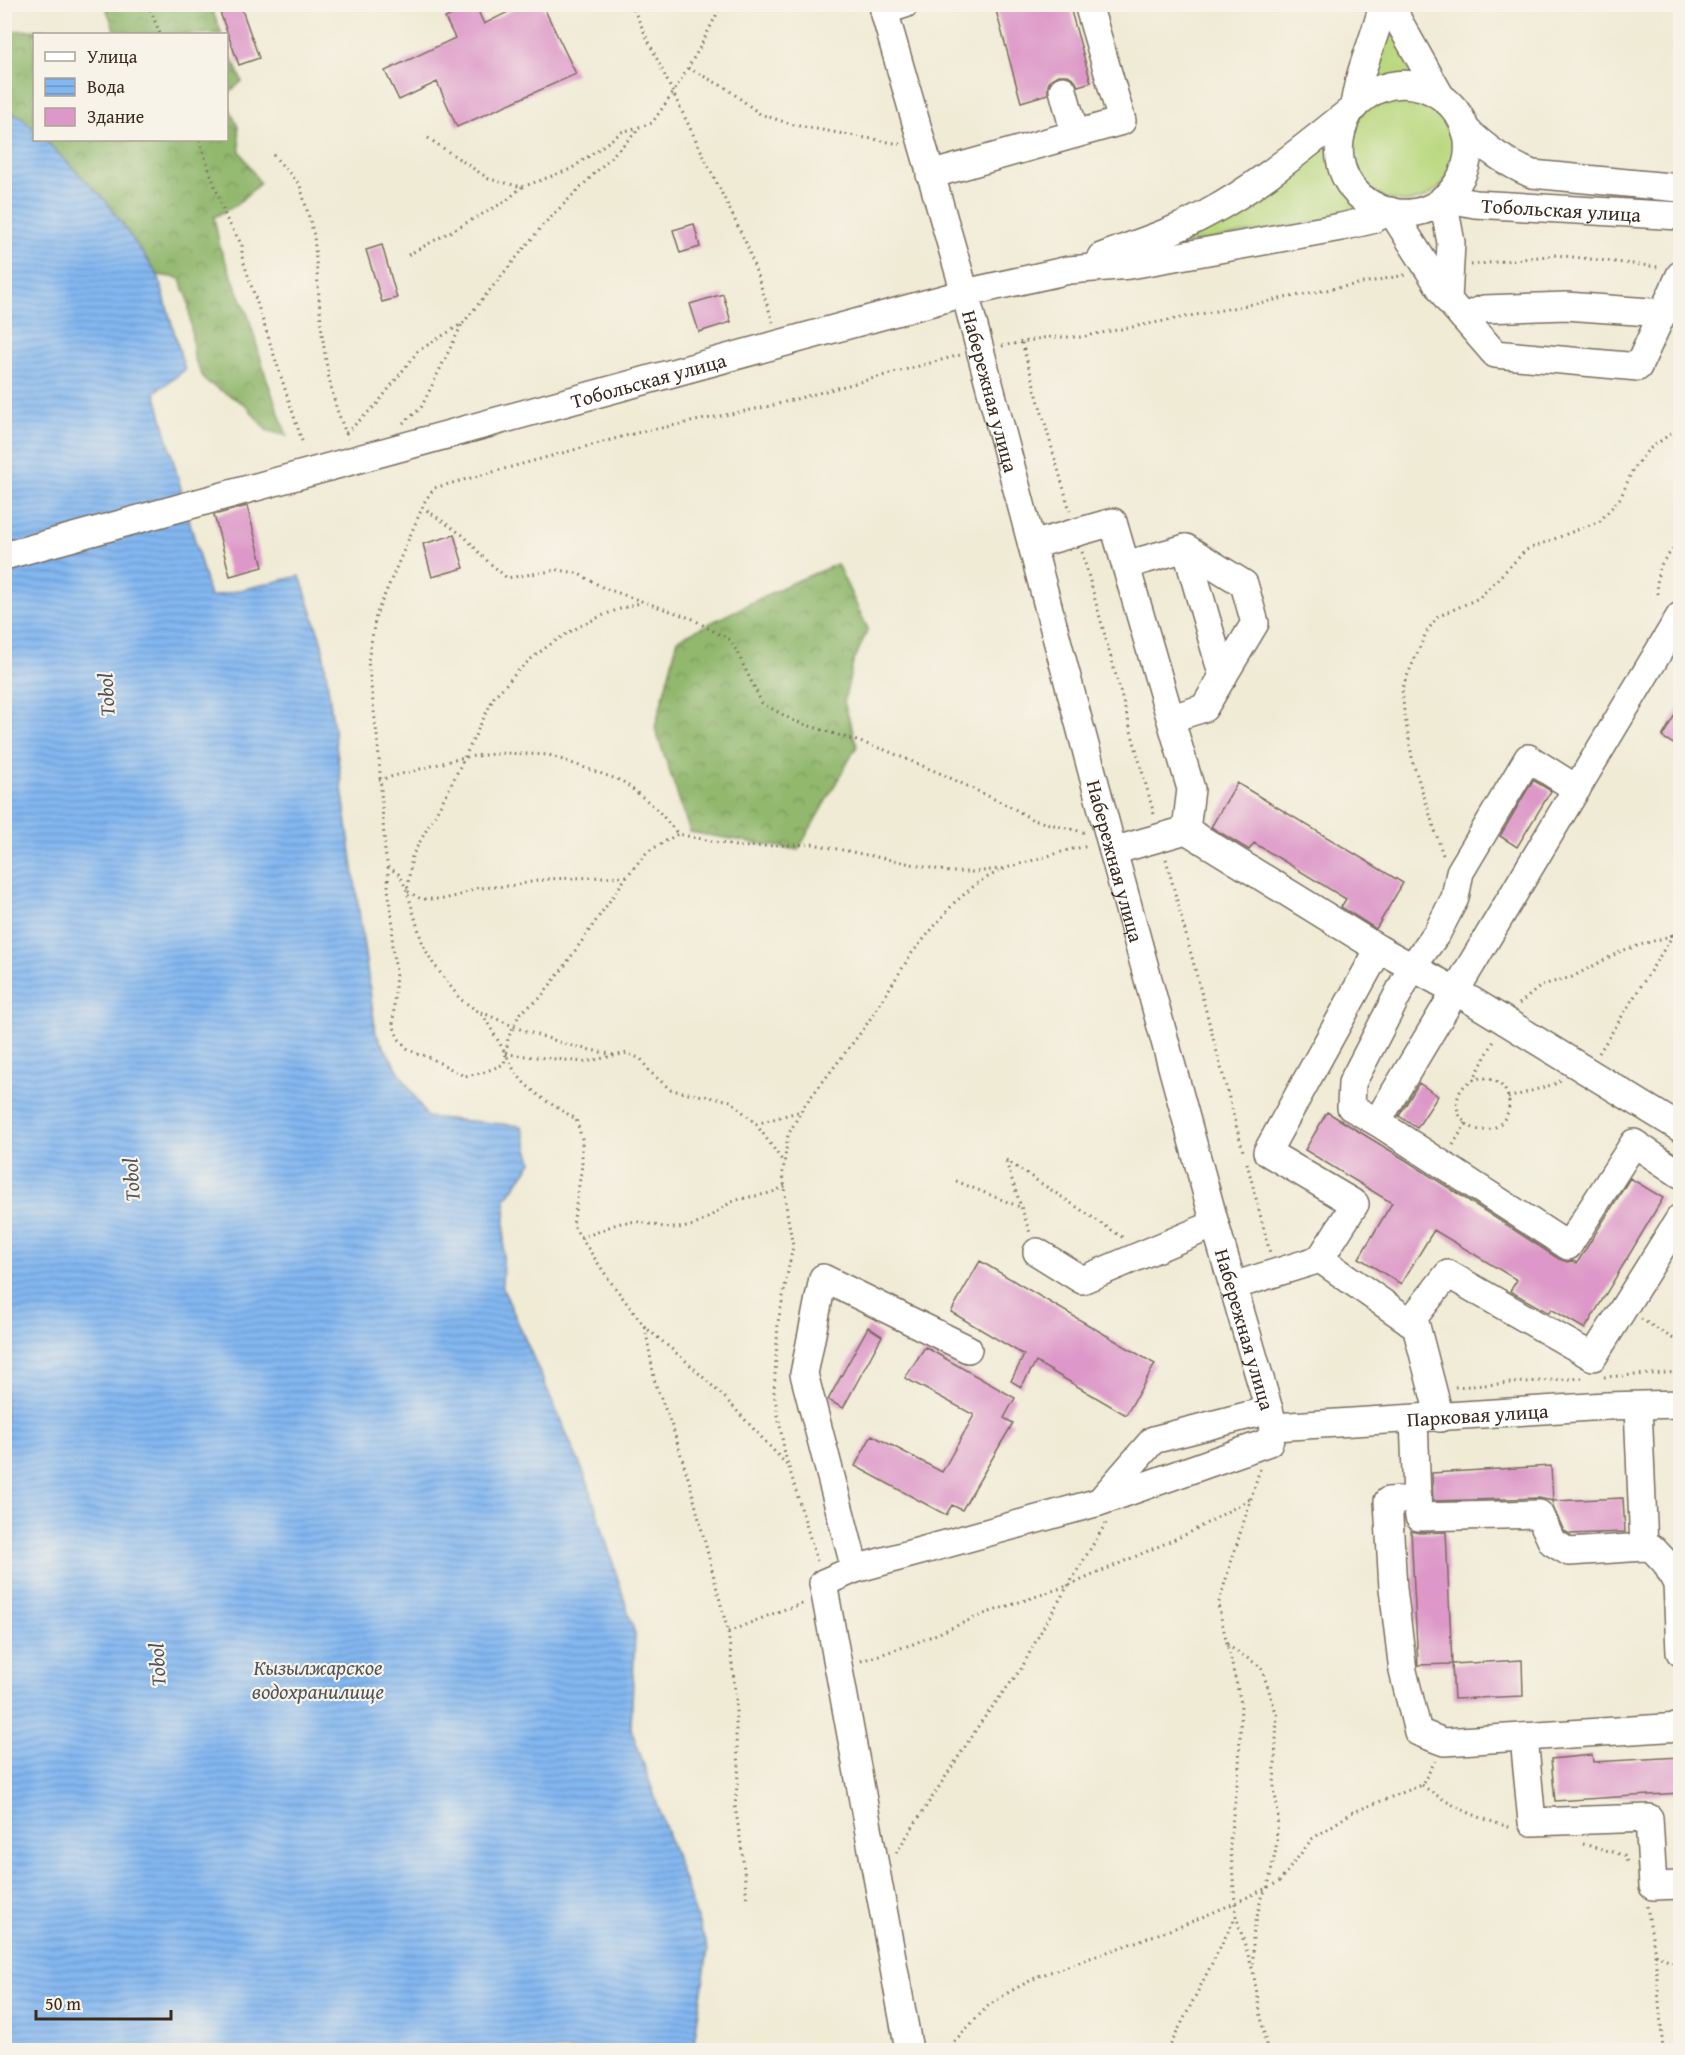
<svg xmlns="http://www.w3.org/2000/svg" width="1685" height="2055" font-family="'Gentium Book Plus',serif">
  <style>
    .grass { fill: #b9d87f; stroke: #7a814e; stroke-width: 1.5 }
    .forest { fill: url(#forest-crowns); stroke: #667146; stroke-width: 1.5 }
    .water { fill: url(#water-rules); stroke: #5f7088; stroke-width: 1.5 }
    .building { fill: #dd97c8 }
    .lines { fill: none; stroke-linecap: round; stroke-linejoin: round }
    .minor-casing { stroke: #7a6e5e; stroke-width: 30 }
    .path { stroke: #7a6e5e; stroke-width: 3; stroke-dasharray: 1.5 4.5; stroke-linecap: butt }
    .minor { stroke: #fff; stroke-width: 27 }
    .labels { text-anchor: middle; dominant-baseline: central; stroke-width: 4.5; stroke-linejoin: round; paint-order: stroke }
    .street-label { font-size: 20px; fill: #3b2a1e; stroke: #f7f3e8 }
    .water-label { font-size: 21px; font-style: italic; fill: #51545d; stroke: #f7f3e8 }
  </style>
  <defs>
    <pattern id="forest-crowns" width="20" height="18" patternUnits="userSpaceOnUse" patternTransform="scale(1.5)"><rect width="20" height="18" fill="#92b86e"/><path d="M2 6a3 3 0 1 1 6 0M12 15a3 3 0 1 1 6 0" fill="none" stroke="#78965a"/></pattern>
    <pattern id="water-rules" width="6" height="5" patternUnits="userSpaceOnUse" patternTransform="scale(1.5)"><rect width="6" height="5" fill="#83b7f1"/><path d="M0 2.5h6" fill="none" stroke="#6c95c3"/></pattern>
  </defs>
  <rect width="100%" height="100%" fill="#f7f3e8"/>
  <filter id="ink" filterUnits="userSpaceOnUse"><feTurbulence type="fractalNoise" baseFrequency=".0167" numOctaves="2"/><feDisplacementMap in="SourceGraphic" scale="12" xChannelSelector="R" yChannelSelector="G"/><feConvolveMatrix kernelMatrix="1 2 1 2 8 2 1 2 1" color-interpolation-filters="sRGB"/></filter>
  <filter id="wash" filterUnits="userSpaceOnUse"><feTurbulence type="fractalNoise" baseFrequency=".008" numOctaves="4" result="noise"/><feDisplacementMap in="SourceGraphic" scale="24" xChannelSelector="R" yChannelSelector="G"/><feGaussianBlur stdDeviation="1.35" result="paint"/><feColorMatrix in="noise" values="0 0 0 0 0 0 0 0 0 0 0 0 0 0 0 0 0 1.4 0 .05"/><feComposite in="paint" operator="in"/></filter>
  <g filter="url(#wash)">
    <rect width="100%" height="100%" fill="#f0ebd5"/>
    <!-- grass -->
    <path class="grass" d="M1390 27 1422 78 1367 82Z
      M1401 93 1436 105 1456 136 1457 155 1451 173 1439 188 1424 198 1405 202 1387 199 1370 190 1350 159 1355 122 1367 107Z
      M1327 141 1362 214 1153 249Z"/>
    <!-- forest -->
    <path class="forest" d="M105 5H210L222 34H116Z
      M44 30 48 34H34V129L22 117 5 109V31Z
      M226 45 242 81 227 95H226Z
      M227 103 238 127 240 151 260 183 235 206 214 217 220 248 248 315 266 377 287 436 266 430 246 405 205 381 194 358 188 298 179 278 158 275 106 201 45 140H226Z
      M837 564 868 629 853 663 844 702 857 746 798 850 690 832 655 728 678 639 785 586Z"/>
    <!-- water -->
    <path class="water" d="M5 109 22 117 34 129V140H45L106 201 158 275 185 370 155 392 210 597 300 576 322 643 376 1034 427 1117 522 1126 532 1162 506 1199 502 1286 588 1483 635 1634 631 1728 708 1950 693 2050H5Z"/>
    <g id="blocks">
      <!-- building -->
      <path class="building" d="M217 4H240L259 58 239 65Z
        M475 4 484 24 524 4H542L576 74 457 127 437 82 399 100 385 71 455 38 445 18Z
        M1003 4H1069L1091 82 1078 86 1074 79 1068 75H1058L1051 79 1048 85V94L1021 102 995 7Z
        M694 224 700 247 680 253 673 230Z
        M382 245 397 298 382 302 366 250Z
        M723 294 731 322 699 332 690 304Z
        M247 506 263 567 230 576 214 515Z
        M454 535 464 568 432 577 423 544Z
        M1680 706V748L1662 737Z
        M1533 780 1551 791 1517 847 1500 836Z
        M1237 783 1403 883 1376 929 1341 907 1346 899 1254 843 1249 850 1211 827Z
        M1419 1083 1438 1096 1417 1128 1399 1116Z
        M1327 1112 1404 1159 1559 1259 1567 1262 1573 1261 1577 1263 1630 1178 1663 1198 1585 1329 1551 1309 1549 1313 1510 1291 1517 1280 1434 1230 1401 1284 1359 1258 1392 1203 1305 1150Z
        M980 1261 1155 1364 1126 1415 1036 1362 1021 1387 1011 1381 1024 1355 951 1312Z
        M868 1327 882 1336 843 1408 828 1400Z
        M925 1347 1015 1398 1004 1418 1013 1423 962 1510 952 1505 946 1515 855 1466 872 1435 942 1472 974 1415 905 1378Z
        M1551 1466 1553 1501 1539 1498 1433 1501 1432 1473Z
        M1623 1498 1625 1532 1570 1534 1564 1531 1553 1507V1501Z
        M1411 1531 1419 1533 1446 1532 1452 1664 1418 1665Z
        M1522 1660 1523 1696 1454 1699 1452 1664Z
        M1592 1755 1593 1762 1680 1757V1793L1555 1801 1551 1759Z"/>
    </g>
  </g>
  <g filter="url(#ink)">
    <use href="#blocks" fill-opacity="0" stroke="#7a6e5e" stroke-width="1.5"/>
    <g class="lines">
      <defs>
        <g id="minor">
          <path id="s1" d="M905 4 884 11 965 293 1113 851 1215 1224 1274 1427"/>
          <path d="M1393 4 1398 20 1440 95"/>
          <path d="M1063 90 1075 134"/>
          <path d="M1354 107C1358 71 1375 40 1383 4"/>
          <path d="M1465 129C1486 148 1505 163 1532 174L1680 188"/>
          <path d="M930 175 1122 121 1088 4"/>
          <path id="s2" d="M1444 198 1475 204 1680 216"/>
          <path d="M1443 199 1451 243 1448 300"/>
          <path d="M1392 212 1448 300 1495 354 1638 367 1680 275"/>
          <path d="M1101 257C1137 243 1174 232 1208 213 1259 186 1304 147 1350 111 1407 44 1501 116 1457 184 1414 250 1305 195 1350 111"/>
          <path d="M1463 317 1484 309 1566 306 1664 313"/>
          <path d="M1032 545 1113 522 1191 789 1186 830"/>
          <path d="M1186 548 1223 677"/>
          <path id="s3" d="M4 556 965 293 1069 270 1130 265 1341 227 1371 220 1390 211"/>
          <path d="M1126 565 1186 548 1244 584 1255 623 1204 708 1172 718"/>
          <path d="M1577 789 1528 758 1460 872 1455 898 1437 933 1412 967 1352 1083 1351 1107 1377 1122 1680 616"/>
          <path d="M1113 851 1186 830 1379 949 1456 991 1680 1128"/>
          <path d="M1377 1122 1568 1246 1634 1143 1680 1174"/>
          <path d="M1037 1252 1082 1280 1215 1224"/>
          <path d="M1320 1259 1355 1204 1267 1152 1379 949"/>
          <path d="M1233 1286 1320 1259 1416 1326 1440 1418"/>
          <path d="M1410 1322 1448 1274 1593 1357 1680 1218"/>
          <path d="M968 1349 823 1278 804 1374 855 1569 1099 1502 1269 1442 1274 1427"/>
          <path d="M1638 1407 1644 1547 1652 1548 1666 1563 1677 1584 1680 1652"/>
          <path d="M1414 1419 1417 1499 1388 1501 1393 1588 1403 1671 1418 1732 1444 1742 1680 1727"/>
          <path id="s4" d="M1274 1427 1606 1406 1680 1404"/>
          <path d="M1417 1499 1419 1517 1539 1514 1552 1542 1569 1552 1644 1547"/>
          <path d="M1100 1501 1153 1440 1269 1410"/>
          <path d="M855 1569 823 1583 909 2050"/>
          <path d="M1524 1737 1532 1822 1649 1818 1653 1886 1680 1885"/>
        </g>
      </defs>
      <!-- minor casing -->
      <use href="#minor" class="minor-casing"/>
      <!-- path -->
      <path class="path" d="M148 4 160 34
        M631 4 673 93 699 49 722 4
        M688 68 726 88 760 114 794 125 900 144
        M428 138 489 179 522 187 571 169 622 132 652 123 673 93 747 245 773 322
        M199 140 226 218 242 245V257L303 444
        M273 155 300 185 314 235 322 334 328 374 336 407 348 439
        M408 255 506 201 522 187
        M1471 265 1556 255 1658 267
        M1022 343 1070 511
        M1002 346 1048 337H1080L1405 275
        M403 423 421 408 462 324
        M346 433 377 404 418 351 463 323 543 225 640 128
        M422 507 464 536 484 558 507 578 558 570 577 573 604 588 693 619 711 630 731 640 762 703 794 721 885 750 944 775 1013 808 1033 820 1087 833
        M1082 552 1155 818
        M1658 594C1655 566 1662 562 1680 542
        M379 780 465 757 505 753 549 755 622 781 655 807 678 834
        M1443 855 1413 763 1404 711 1402 688 1426 633 1437 617 1479 598 1526 550 1600 521 1621 497 1633 469 1648 450 1680 427
        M1166 859 1243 1151
        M388 867V889L393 925 392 946 396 971 393 1024 398 1038 407 1048 416 1054 427 1056 464 1076 482 1073 504 1064 506 1054 484 1017 479 1012 460 999 433 963 423 945 407 891 400 875 388 867 385 852 378 744 368 661 376 615 425 501 434 488 636 433 770 406 960 355
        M627 876 549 879 509 886 478 888 457 896 443 899H421L407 891 412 856 448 791 495 695C506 686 513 675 524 665 557 636 597 614 640 603
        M1519 1004 1542 985 1572 977 1621 951 1673 935H1680
        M481 1012 522 1030 572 1046 614 1055
        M1599 1053 1673 935 1680 940
        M506 1054 585 1062 627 1053 641 1059 649 1071 671 1090 731 1101 756 1124 784 1163
        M1457 1104a26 26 0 1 1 52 0a26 26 0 1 1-52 0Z
        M1473 1080 1495 1039
        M1508 1098 1558 1083 1560 1080
        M756 1124 801 1111
        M1453 1145 1466 1123
        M1006 1160 1125 1239
        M1006 1162 1030 1233
        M1247 1163 1270 1253
        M956 1181 1020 1207
        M785 1186C765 1198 751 1194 732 1202 711 1213 703 1228 674 1228 659 1228 643 1220 628 1222 611 1223 597 1235 580 1237L573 1225 582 1165V1139L576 1119 543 1099 525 1084 515 1072 506 1054 508 1038 520 1013 539 999 561 971 627 876 647 852 678 834 740 847 813 844 950 872H975L1006 868
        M581 1238 610 1281 645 1327 687 1362 725 1398 787 1465
        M1641 1319 1680 1343
        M645 1327 655 1383 673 1429 690 1484 728 1632 736 1697V1739L739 1764 735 1806 742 1851 747 1900
        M1604 1377 1680 1372
        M1455 1387 1583 1378
        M1260 1469 1218 1605 1241 1703 1239 1768 1230 1840 1236 1916 1253 1971 1267 2050
        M817 1561 785 1454 774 1393 778 1322 793 1246 787 1213 783 1172 788 1135 804 1106 865 1027 912 953 954 903 980 881 1006 868 1072 849 1089 846
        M728 1632 782 1610 805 1603
        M1227 1645 1261 1667 1277 1715 1274 1788 1278 1813 1276 1849 1268 1886 1261 1898 1253 1936V1967
        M861 1661 913 1644 984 1614 1070 1585 1189 1533 1250 1499
        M1422 1785C1451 1807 1478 1818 1512 1828
        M1583 1844 1624 1855 1628 1864
        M896 1853 981 1722 1021 1669 1045 1624 1106 1523
        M1647 1906 1655 1954 1663 2050
        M1655 1954 1680 1965
        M946 2050 988 2006 1009 1992 1039 1976 1181 1926 1235 1903 1279 1882 1312 1839 1353 1812 1422 1785 1435 1761
        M1168 2050 1236 1916"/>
      <!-- minor -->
      <use href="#minor" class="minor"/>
    </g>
  </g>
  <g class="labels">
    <!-- street labels -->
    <g class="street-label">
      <text stroke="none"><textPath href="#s2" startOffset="118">Тобольская улица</textPath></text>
      <text stroke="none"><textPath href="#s3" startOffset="668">Тобольская улица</textPath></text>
      <text stroke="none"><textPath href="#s1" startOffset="417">Набережная улица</textPath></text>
      <text stroke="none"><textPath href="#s1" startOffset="903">Набережная улица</textPath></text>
      <text stroke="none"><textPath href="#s1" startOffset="1389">Набережная улица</textPath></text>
      <text stroke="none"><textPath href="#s4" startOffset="204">Парковая улица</textPath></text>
    </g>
    <!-- water labels -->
    <g class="water-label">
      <text transform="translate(106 695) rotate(-93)">Tobol</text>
      <text transform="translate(131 1180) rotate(-93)">Tobol</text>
      <text transform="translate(157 1665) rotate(-93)">Tobol</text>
      <text x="318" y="1667">Кызылжарское<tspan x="318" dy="24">водохранилище</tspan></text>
    </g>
  </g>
  <!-- margin -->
  <rect width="1685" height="2055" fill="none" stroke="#f7f3e8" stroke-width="24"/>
  <!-- legend -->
  <rect x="33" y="33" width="195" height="108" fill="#f7f3e8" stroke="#aca397" stroke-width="1.5"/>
  <rect x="45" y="52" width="30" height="9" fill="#ffffff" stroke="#aca397" stroke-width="1.5"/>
  <text x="87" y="63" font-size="18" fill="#3b2a1e">Улица</text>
  <rect x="45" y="78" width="30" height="18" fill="url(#water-rules)" stroke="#aca397" stroke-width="1.5"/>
  <text x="87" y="93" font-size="18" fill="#3b2a1e">Вода</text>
  <rect x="45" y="108" width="30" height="18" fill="#dd97c8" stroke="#aca397" stroke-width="1.5"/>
  <text x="87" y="123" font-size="18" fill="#3b2a1e">Здание</text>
  <!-- scale -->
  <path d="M36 2010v9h135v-9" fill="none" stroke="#3b2a1e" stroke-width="3"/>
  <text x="45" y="2010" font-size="18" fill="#3b2a1e" stroke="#f7f3e8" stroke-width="4.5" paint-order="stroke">50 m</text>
</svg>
